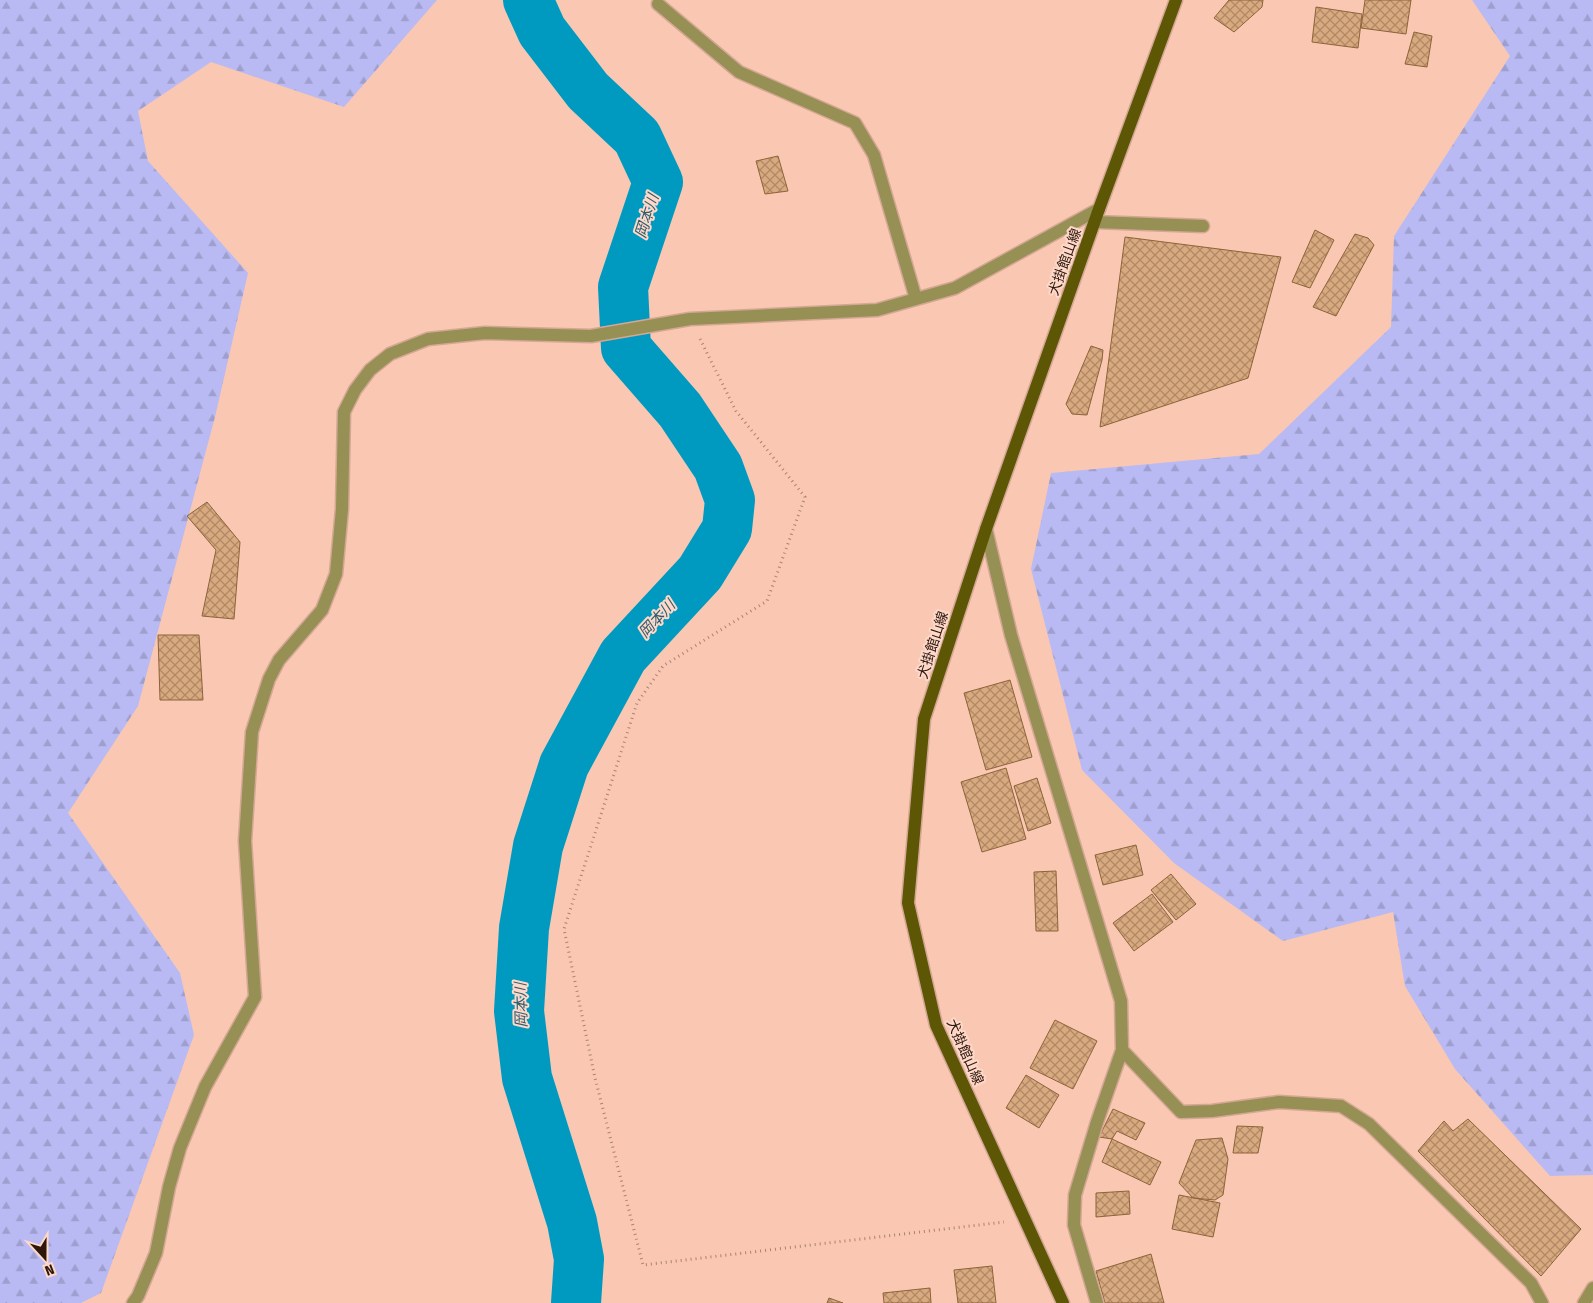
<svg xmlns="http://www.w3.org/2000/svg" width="1593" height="1303" font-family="'Fira Sans Condensed','Noto Sans JP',sans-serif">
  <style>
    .forest { fill: url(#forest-firs) }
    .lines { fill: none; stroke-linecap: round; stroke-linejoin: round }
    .river { stroke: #009ac1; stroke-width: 50 }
    .building { fill: url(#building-cross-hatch); stroke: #8e6339 }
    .minor-casing { stroke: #d4a794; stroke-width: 15 }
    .major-casing { stroke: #d4a794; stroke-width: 15 }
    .path { stroke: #ab8373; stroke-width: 3; stroke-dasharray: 1 4; stroke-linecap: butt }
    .minor { stroke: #969054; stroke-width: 12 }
    .major { stroke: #5d5605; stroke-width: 12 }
    .labels { text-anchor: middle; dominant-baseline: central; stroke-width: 4; stroke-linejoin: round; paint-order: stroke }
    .street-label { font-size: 14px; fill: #2d170d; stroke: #fed8c8 }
    .water-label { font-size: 15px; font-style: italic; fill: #2c5d6e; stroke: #fed8c8 }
  </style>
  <defs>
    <pattern id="forest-firs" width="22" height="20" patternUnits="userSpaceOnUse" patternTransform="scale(1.25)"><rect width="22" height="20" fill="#b9baf3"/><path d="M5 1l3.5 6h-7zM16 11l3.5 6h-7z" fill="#9f9fcf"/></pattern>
    <pattern id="building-cross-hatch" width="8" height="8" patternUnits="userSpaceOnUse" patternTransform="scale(1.25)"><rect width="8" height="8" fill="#d9aa7f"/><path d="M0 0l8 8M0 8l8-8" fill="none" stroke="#b08966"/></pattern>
  </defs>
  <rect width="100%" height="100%" fill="#f9c7b2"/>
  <!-- forest -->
  <path class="forest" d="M0 0H437L344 107 211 62 138 111 148 161 248 273 215 417 138 706 68 813 180 973 194 1035 101 1293 81 1303H0Z
    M1472 0H1593V1175L1550 1176 1455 1069 1405 986 1393 912 1283 941 1174 863 1082 770 1031 569 1051 473 1259 454 1391 327 1394 236 1510 56Z"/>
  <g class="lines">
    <!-- river -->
    <path class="river" d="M528 0 542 31 588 91 637 137 658 182 623 287 626 348 680 410 718 467 730 500 727 529 700 573 623 656 564 765 538 846 524 928 519 1011 527 1078 572 1222 579 1259 576 1303"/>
  </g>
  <!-- building -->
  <path class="building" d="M1229 0H1263L1262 7 1234 32 1214 18Z
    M1365 0H1411L1406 34 1361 28Z
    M1316 7 1362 14 1358 48 1312 42Z
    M1414 32 1432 36 1427 67 1405 64Z
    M778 156 788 191 765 194 756 161Z
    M1315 230 1334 240 1310 288 1292 282Z
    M1355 234 1368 238 1374 245 1336 316 1313 307Z
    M1125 237 1281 257 1248 378 1100 427Z
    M1091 346 1103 350 1102 360 1087 415 1072 414 1066 404Z
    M207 502 240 542 234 619 202 616 216 550 187 516Z
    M158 635H199L203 700H160Z
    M1010 680 1032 757 986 770 964 693Z
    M1006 768 1026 839 982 852 961 782Z
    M1037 778 1051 823 1028 831 1014 786Z
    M1136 845 1143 875 1103 885 1095 855Z
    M1056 871 1058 931H1036L1034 872Z
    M1171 874 1196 904 1176 920 1151 890Z
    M1152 894 1173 922 1134 951 1113 923Z
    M1055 1020 1097 1041 1073 1089 1030 1068Z
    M1026 1075 1059 1095 1039 1128 1006 1108Z
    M1113 1109 1145 1123 1136 1140 1117 1131 1112 1139 1099 1137Z
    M1468 1119 1581 1229 1541 1276 1418 1151 1444 1121 1453 1131Z
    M1237 1126 1263 1127 1258 1153H1233Z
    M1222 1138 1228 1159 1223 1195 1215 1200 1193 1198 1179 1183 1196 1140Z
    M1112 1139 1161 1162 1150 1185 1102 1162Z
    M1129 1191 1130 1214 1096 1217V1193Z
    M1179 1195 1220 1203 1213 1237 1172 1229Z
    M1151 1254 1164 1303H1105L1096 1271Z
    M992 1266 996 1303H958L954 1270Z
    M930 1288 931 1303H884L883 1293Z
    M829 1298 843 1303H827Z"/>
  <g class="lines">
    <defs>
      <path id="minor" d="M658 4 739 72 855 123 874 155 916 299
        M1095 222 1203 226
        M986 529 1011 635 1121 1001 1122 1050 1097 1122 1075 1195 1074 1225 1097 1303
        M1122 1050 1181 1112 1212 1111 1279 1102 1341 1106 1369 1124 1531 1283 1542 1303
        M133 1303 138 1296 156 1253 169 1187 180 1148 205 1087 255 997 245 841 252 732 269 679 279 660 322 610 336 574 342 509 344 412 355 390 370 370 390 354 428 339 485 333 591 336 690 319 877 310 955 288 1099 209
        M1584 1303 1593 1288"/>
      <path id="major" d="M1063 1303 936 1025 908 903 924 719 986 529 1099 209 1176 0"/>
    </defs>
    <!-- minor casing -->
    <use href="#minor" class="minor-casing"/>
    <!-- major casing -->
    <use href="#major" class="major-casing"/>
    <!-- path -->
    <path class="path" d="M700 339 736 411 805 497 767 601 663 666 637 703 564 929 595 1078 643 1265 1004 1222"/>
    <!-- minor -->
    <use href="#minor" class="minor"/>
    <!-- major -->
    <use href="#major" class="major"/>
  </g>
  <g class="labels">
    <!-- street labels -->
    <g class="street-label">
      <text transform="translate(1065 262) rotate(-70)">犬掛館山線</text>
      <text transform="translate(933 645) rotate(-72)">犬掛館山線</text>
      <text transform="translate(965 1052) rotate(66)">犬掛館山線</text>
    </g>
    <!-- water labels -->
    <g class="water-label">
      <text transform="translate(647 216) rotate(-72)">岡本川</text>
      <text transform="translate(657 619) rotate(-47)">岡本川</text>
      <text transform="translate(521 1005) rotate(-91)">岡本川</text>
    </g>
  </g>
  <!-- north arrow -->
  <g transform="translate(45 1258) rotate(159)" stroke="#fed8c8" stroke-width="4" paint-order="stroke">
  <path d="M0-4L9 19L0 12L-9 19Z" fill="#2d170d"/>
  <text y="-8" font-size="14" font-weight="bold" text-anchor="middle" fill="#2d170d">N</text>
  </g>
</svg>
